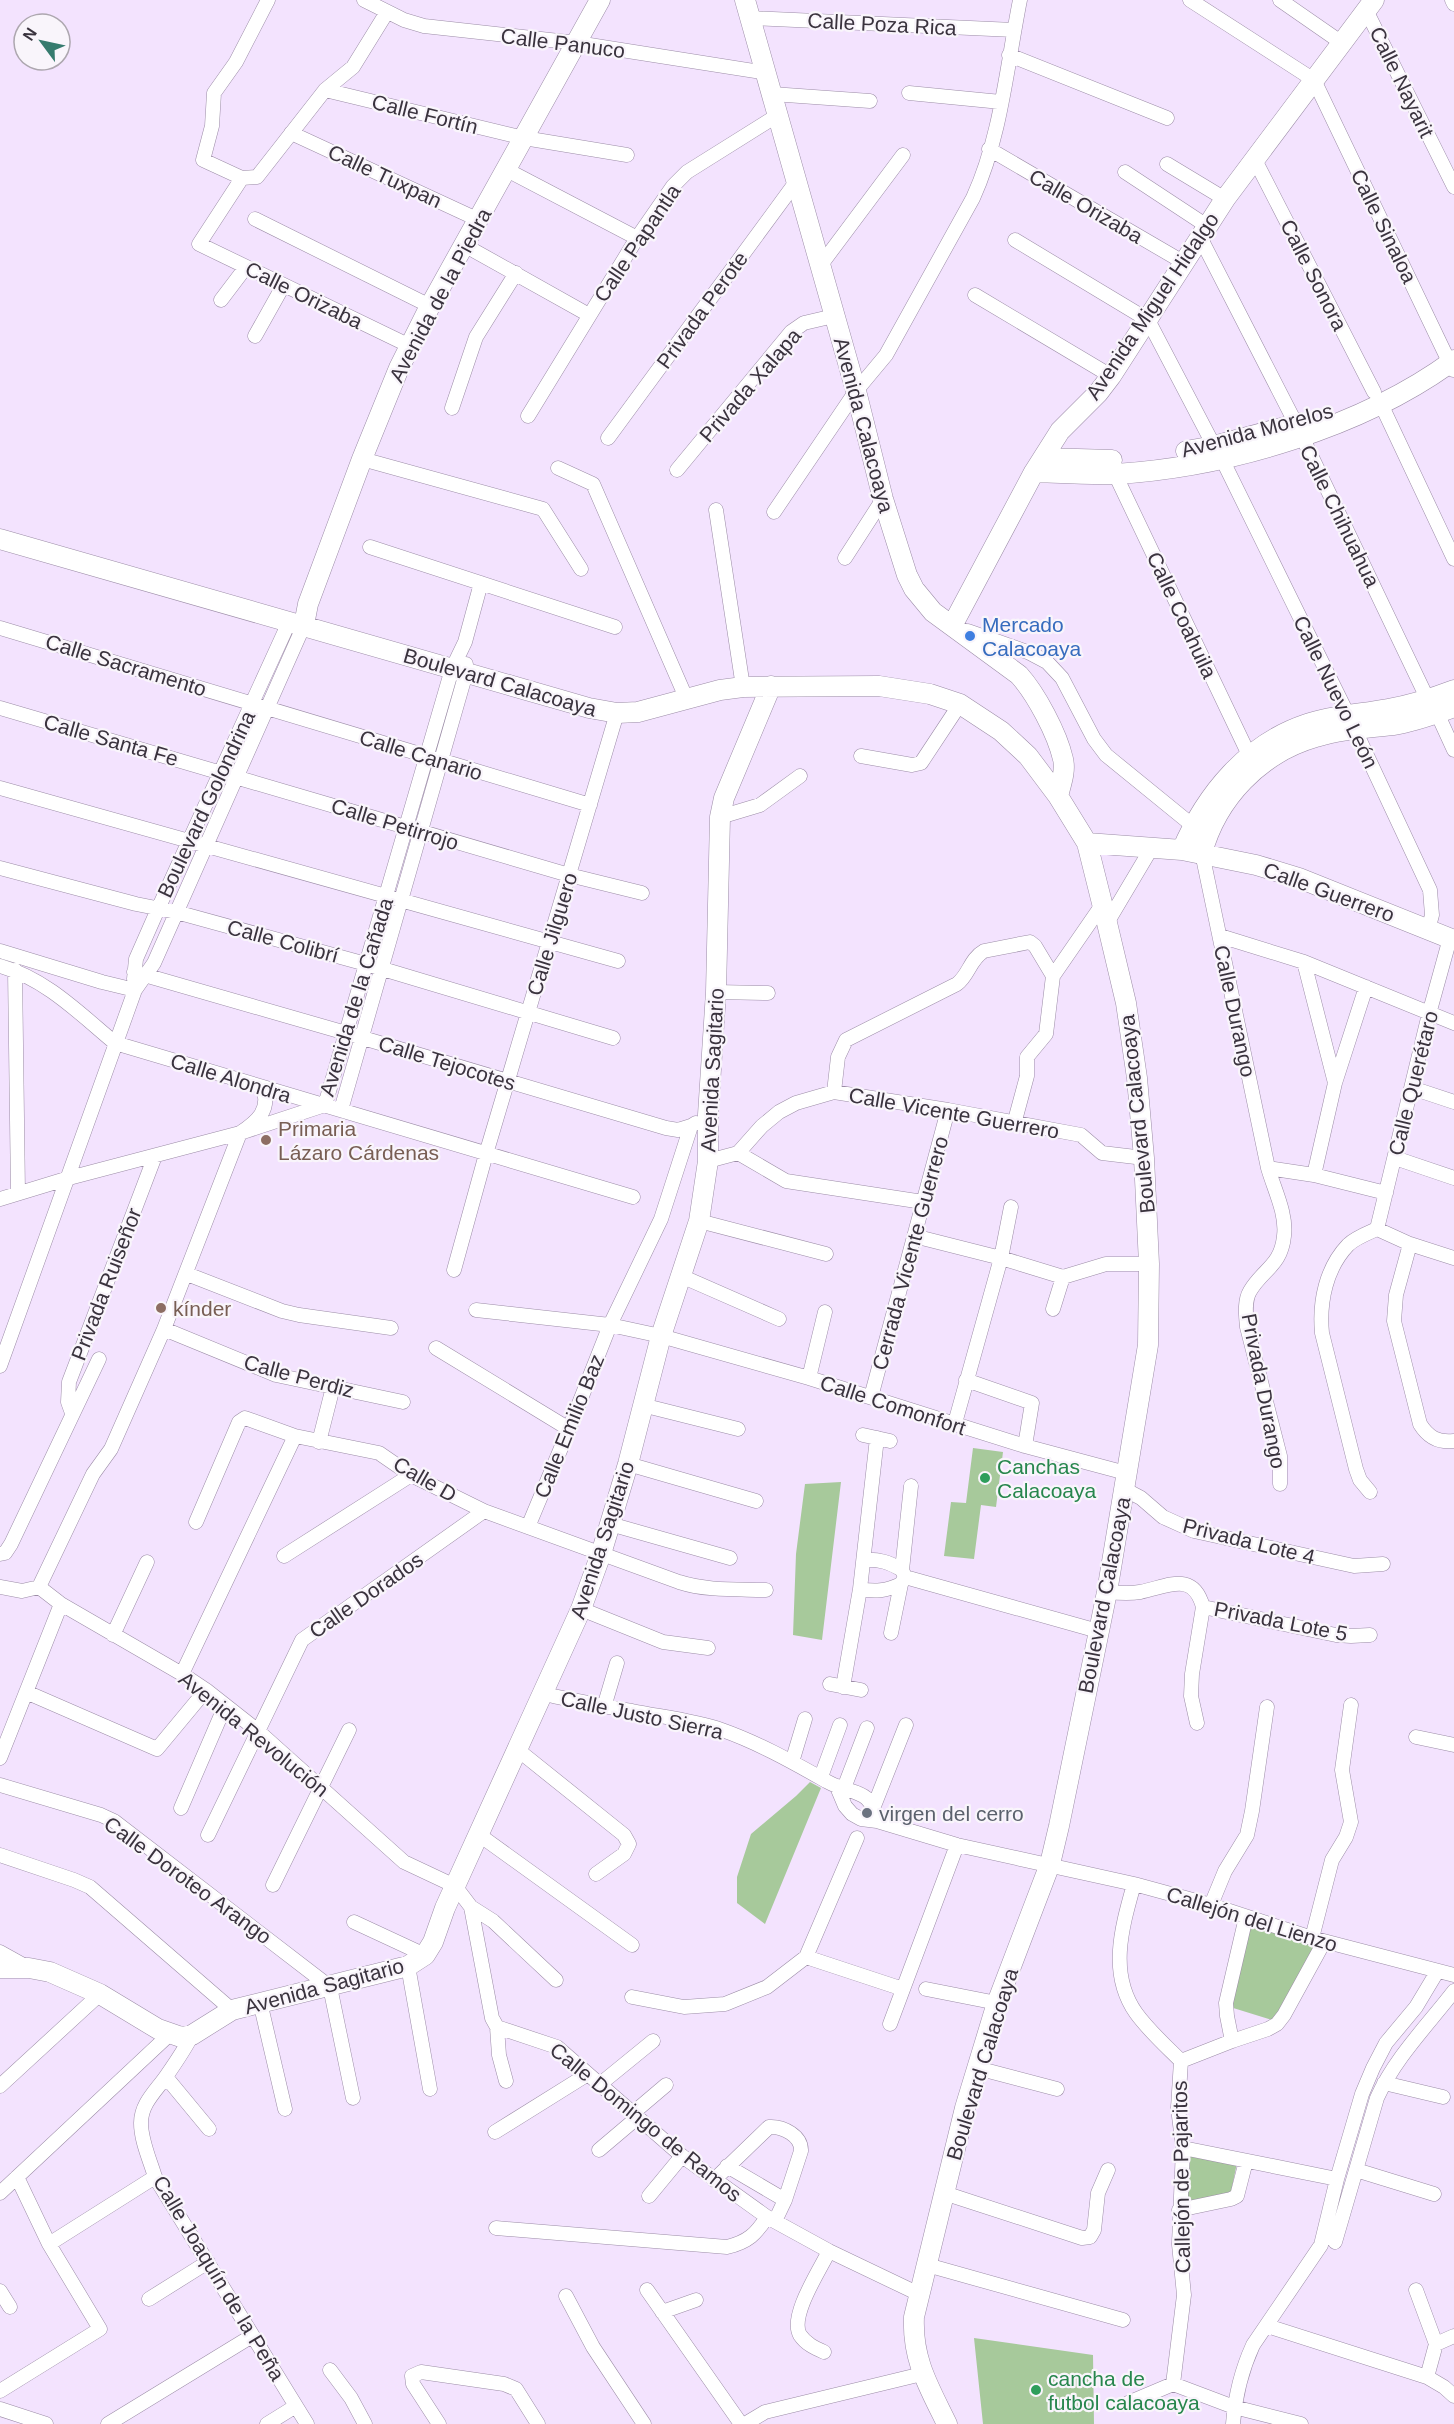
<svg xmlns="http://www.w3.org/2000/svg" width="1454" height="2424" font-family="Helvetica,sans-serif">
  <style>
    .green { fill: #a7c99b }
    .lines { fill: none; stroke-linecap: round; stroke-linejoin: round }
    .street-casing { stroke: #9c8da7; stroke-width: 15 }
    .secondary-casing { stroke: #9c8da7; stroke-width: 21 }
    .street { stroke: #fff; stroke-width: 14 }
    .secondary { stroke: #fff; stroke-width: 20 }
    .shop-dot { fill: #3f7fe0; stroke: #f9f5fb; stroke-width: 2 }
    .education-dot { fill: #8d6e63; stroke: #f9f5fb; stroke-width: 2 }
    .leisure-dot { fill: #2e9e5b; stroke: #f9f5fb; stroke-width: 2 }
    .worship-dot { fill: #6b7280; stroke: #f9f5fb; stroke-width: 2 }
    .labels { text-anchor: middle; dominant-baseline: central; stroke-width: 4.5; stroke-linejoin: round; paint-order: stroke }
    .street-label { font-size: 21px; fill: #3a333e; stroke: #f9f5fb }
    .shop-label { font-size: 21px; fill: #366cbe; stroke: #f9f5fb; text-anchor: start }
    .education-label { font-size: 21px; fill: #785e54; stroke: #f9f5fb; text-anchor: start }
    .leisure-label { font-size: 21px; fill: #27864d; stroke: #f9f5fb; text-anchor: start }
    .worship-label { font-size: 21px; fill: #5b616d; stroke: #f9f5fb; text-anchor: start }
  </style>
  <rect width="100%" height="100%" fill="#f3e3fe"/>
  <!-- green -->
  <path class="green" d="M973 1448 1003 1452 996 1507 981 1505 974 1559 944 1556 951 1502 966 1503Z
    M841 1482 822 1640 793 1635 796 1554 805 1484Z
    M810 1782 821 1788 765 1924 737 1903V1877L751 1834 796 1796Z
    M1250 1921 1319 1942 1275 2021 1230 2007Z
    M1191 2154 1237 2163 1230 2197 1183 2206Z
    M974 2338 1093 2355 1094 2424H983Z"/>
  <g class="lines">
    <defs>
      <path id="street" d="M268 0 236 62 214 93 212 126 203 160 242 178 257 177 325 90 353 67 387 12
        M364 0 404 20 424 26 577 43 767 73
        M1190 0 1314 80 1453 370
        M1280 0 1342 43
        M1452 0 1454 4
        M1366 10 1454 187
        M750 18 1014 30
        M1009 55 1167 118
        M325 90 524 138 627 155
        M909 93 1001 102
        M772 94 870 101
        M291 133 479 220
        M989 149 1183 262
        M1254 158 1374 392
        M1167 164 1225 199
        M507 170 637 238
        M1125 172 1207 226
        M242 178 199 244 410 346
        M255 219 430 306
        M1200 237 1296 424 1428 700
        M1015 240 1148 320 1214 446
        M464 245 589 315
        M820 266 903 155
        M975 295 1111 376
        M221 300 246 267
        M255 336 283 286
        M1381 404 1454 559
        M452 408 476 337 516 273
        M528 416 637 238 673 186 687 172 778 115
        M608 438 796 182
        M362 459 543 509 581 569
        M1222 459 1348 715 1430 890 1432 915 1428 930
        M558 468 593 484 687 700
        M677 470 791 332 804 323 834 316
        M1115 474 1249 755
        M716 510 743 687
        M774 512 856 391 886 355 973 198C1001 137 1007 65 1020 0
        M370 547 615 627
        M845 558 883 499
        M0 628 590 805
        M968 631 1030 653 1047 662 1062 678 1094 739 1106 755 1192 825 1202 853 1268 1168C1274 1189 1287 1214 1284 1236 1281 1266 1263 1269 1250 1291 1244 1301 1246 1316 1247 1327L1280 1456V1484
        M0 708 569 875 642 893
        M1437 713 1454 750
        M861 756 912 765 921 763 960 704
        M0 788 618 961
        M720 817 760 805 800 776
        M0 868 136 904 176 912 366 964 613 1038
        M1107 923 1151 849
        M1220 936 1304 962 1454 1023
        M0 951 102 982 135 990
        M1304 962 1335 1083
        M0 966C46 979 79 1013 115 1043L633 1197
        M15 970 18 1193
        M134 972 346 1033 666 1128 678 1130 691 1126
        M134 979 136 959 158 909 290 620
        M716 992 768 993
        M1412 1088 1454 1102
        M834 1092 838 1057 846 1040 957 984C969 975 970 959 984 951L1030 942 1035 946 1053 976
        M341 1110 466 673V664
        M1014 1124 1027 1076V1057L1046 1034 1053 976 1102 905
        M738 1153 786 1181 923 1202
        M1395 1158 1454 1178
        M708 1161 738 1153 762 1126 779 1112 796 1103 834 1092 948 1110 1081 1135 1102 1153 1144 1158
        M1268 1168 1314 1175 1386 1193
        M1314 1175 1335 1083 1366 987
        M0 1199 69 1178 240 1133 325 1105 452 669 465 642 481 583
        M699 1221 826 1254
        M1377 1229 1429 1014 1450 938
        M1377 1229 1410 1244 1454 1258
        M914 1236 1001 1258 1063 1277 1106 1264H1149
        M1410 1244 1396 1295 1394 1321 1420 1424C1428 1437 1438 1443 1454 1441
        M454 1270 486 1154 617 713
        M187 1274 282 1311 299 1315 391 1328
        M681 1276 779 1319
        M1053 1309 1063 1277
        M476 1310 610 1325 661 1336 809 1378 1025 1446 1126 1473
        M164 1329 276 1375 403 1402
        M436 1348 569 1429
        M0 1366 135 990 154 963 304 625
        M809 1378 825 1312
        M966 1380 1032 1403 1025 1446
        M871 1397 948 1110
        M642 1405 738 1429
        M72 1413 68 1402 69 1382 155 1156
        M955 1423 1001 1258 1011 1207
        M863 1435 890 1441
        M319 1442 333 1387
        M628 1464 756 1501
        M1124 1489 1141 1498 1163 1517 1194 1531 1354 1566 1383 1564
        M1370 1492 1360 1480 1356 1469 1322 1333C1319 1302 1326 1268 1348 1245 1355 1238 1368 1233 1377 1229
        M196 1522 239 1422 245 1418 295 1436 379 1453 411 1475 484 1511 679 1582C707 1591 737 1589 766 1590
        M610 1524 730 1558
        M528 1527 569 1429 610 1325 661 1219 691 1126 696 1123
        M0 1554 5 1553 11 1544 99 1359
        M284 1556 411 1475
        M864 1560C879 1559 889 1562 902 1570
        M905 1577 1098 1631
        M0 1587 22 1591 39 1587 61 1604 182 1674 206 1690 258 1731 404 1862 455 1886 471 1907 493 1921 556 1980
        M39 1587 93 1474 111 1449 164 1329 240 1133C257 1122 271 1110 263 1088
        M860 1589C875 1592 886 1591 901 1584
        M1107 1592C1118 1593 1129 1594 1140 1592 1167 1587 1193 1570 1203 1607L1192 1674 1191 1696 1197 1723
        M1203 1607 1336 1635 1351 1636 1370 1635
        M581 1609 663 1642 708 1648
        M891 1633 901 1584 905 1577 902 1570 911 1486
        M113 1635 147 1562
        M182 1674 295 1436
        M830 1684 861 1690
        M843 1687 860 1589 877 1438
        M26 1692 157 1749 206 1690
        M543 1694C573 1700 602 1706 632 1711 662 1717 693 1720 722 1730 759 1743 794 1763 828 1782 853 1796 870 1786 877 1821
        M604 1707 617 1663
        M1416 1737 1454 1745
        M518 1750 624 1835 629 1844 624 1854 596 1874
        M0 1758 61 1604
        M792 1762 805 1719
        M819 1777 822 1774 840 1725
        M0 1785 101 1815 114 1821 330 1987 353 2098
        M837 1787 845 1806 852 1814 861 1819 877 1821 957 1845 1134 1884 1211 1905 1312 1938 1454 1975
        M844 1788 867 1728
        M874 1806 906 1725
        M181 1808 225 1706
        M478 1834 632 1945
        M208 1835 302 1640 484 1511
        M0 1855 74 1880 90 1887 232 2010
        M1134 1884C1122 1927 1108 1973 1136 2013 1149 2031 1166 2046 1181 2061L1178 2108 1183 2148 1179 2244 1184 2295 1173 2384
        M273 1885 349 1730
        M1211 1905 1225 1871 1247 1835 1252 1811 1267 1707
        M471 1907 492 2018 497 2027 499 2055 506 2081
        M354 1922 425 1955
        M1312 1938 1332 1860 1346 1837 1351 1822 1342 1770 1351 1705
        M0 1952 27 1967
        M806 1957 903 1989
        M408 1966 430 2089
        M926 1989 997 2003
        M632 1997 684 2007 725 2004 767 1987 806 1957 857 1838
        M260 2002 285 2109
        M890 2024 957 1845
        M497 2027 557 2047 682 2156 767 2217 829 2251 919 2294
        M192 2035C185 2049 176 2062 167 2075 157 2090 141 2103 141 2123 141 2141 150 2160 155 2177L307 2424
        M1232 2041 1268 2029 1277 2024 1284 2015 1324 1942
        M1181 2061 1232 2041 1227 2016 1226 2003 1246 1917
        M977 2068 1057 2089
        M166 2077 209 2129
        M1384 2083 1443 2097
        M599 2085 653 2041
        M0 2086 100 1994
        M633 2113 666 2085
        M495 2132 588 2074
        M1183 2148 1337 2179
        M599 2150 638 2117
        M727 2166 785 2200
        M1356 2170 1434 2194
        M714 2180 769 2127C783 2126 802 2136 801 2151L785 2200 775 2221
        M0 2193 170 2034
        M944 2193 1082 2238 1090 2237 1094 2230 1098 2193 1108 2170
        M649 2196 682 2156
        M1179 2210 1231 2199 1237 2196 1246 2161
        M496 2228 727 2247C748 2242 756 2234 767 2217
        M1335 2242 1377 2098C1395 2058 1427 2026 1454 1991
        M49 2244 155 2177
        M927 2265 1123 2320
        M647 2290 741 2424
        M1416 2290 1436 2344
        M0 2291 10 2307
        M566 2296 593 2347 644 2424
        M149 2299 208 2262
        M662 2312 696 2300
        M1267 2326 1427 2377
        M1454 2336 1436 2344 1427 2377 1444 2387 1454 2396
        M824 2352C815 2348 806 2344 800 2335 789 2316 820 2270 829 2251
        M330 2370 351 2398 365 2424
        M0 2391 100 2329 49 2244 17 2177
        M1128 2403 1173 2384 1234 2407 1301 2424
        M0 2409 46 2424
        M108 2424 252 2336
        M267 2424 296 2406
        M439 2424 413 2384 412 2376 421 2372 504 2384 516 2389 538 2424
        M745 2424 765 2412 922 2374
        M1233 2424C1235 2398 1242 2369 1253 2345L1321 2245 1337 2179 1362 2094 1373 2068 1386 2043 1416 2007 1437 1972"/>
      <path id="secondary" d="M745 0 856 391 883 499 907 575 914 589 933 612 1019 675C1036 694 1057 733 1063 759 1066 771 1061 784 1058 796
        M1186 451 1214 446 1300 423
        M1043 458 1112 460
        M1034 472C1061 473 1089 475 1116 474 1228 467 1363 427 1454 360
        M0 539 589 708 617 713 638 712 720 690 743 687 879 686 930 694 960 704 1001 731 1028 756 1058 796 1087 843 1107 923 1126 1003 1137 1078 1144 1158 1149 1264 1148 1345 1107 1592 1059 1826 1050 1864 997 2003 965 2108 914 2317C912 2360 929 2387 947 2424
        M304 625 308 604 362 459 399 368 430 306 600 0
        M952 626 1034 472 1060 431 1098 393 1111 376 1225 199 1374 0
        M1087 843 1182 850 1256 865 1299 878 1454 940
        M1182 850C1206 794 1247 744 1307 724 1333 715 1361 714 1388 709 1411 705 1433 698 1454 690
        M1202 853C1217 798 1260 753 1316 737 1341 729 1367 728 1393 725 1413 722 1435 714 1454 707
        M0 1968H29L50 1972 100 1994 158 2029 181 2037 192 2035 232 2010 408 1966 425 1955 433 1942 445 1908 581 1609 601 1554 628 1464 661 1336 699 1221 708 1161V1115L716 992 720 817 724 798 771 686"/>
    </defs>
    <!-- street casing -->
    <use href="#street" class="street-casing"/>
    <!-- secondary casing -->
    <use href="#secondary" class="secondary-casing"/>
    <!-- street -->
    <use href="#street" class="street"/>
    <!-- secondary -->
    <use href="#secondary" class="secondary"/>
  </g>
  <!-- markers -->
  <circle class="shop-dot" cx="970" cy="636" r="6"/>
  <g class="education-dot">
    <circle cx="266" cy="1140" r="6"/>
    <circle cx="161" cy="1308" r="6"/>
  </g>
  <g class="leisure-dot">
    <circle cx="985" cy="1478" r="6"/>
    <circle cx="1036" cy="2390" r="6"/>
  </g>
  <circle class="worship-dot" cx="867" cy="1813" r="6"/>
  <g class="labels">
    <!-- street labels -->
    <g class="street-label">
      <text transform="translate(882 24) rotate(3)">Calle Poza Rica</text>
      <text transform="translate(563 43) rotate(7)">Calle Panuco</text>
      <text transform="translate(1402 82) rotate(64)">Calle Nayarit</text>
      <text transform="translate(425 114) rotate(14)">Calle Fortín</text>
      <text transform="translate(385 176) rotate(25)">Calle Tuxpan</text>
      <text transform="translate(1086 206) rotate(30)">Calle Orizaba</text>
      <text transform="translate(1384 226) rotate(64)">Calle Sinaloa</text>
      <text transform="translate(637 243) rotate(-56)">Calle Papantla</text>
      <text transform="translate(1314 275) rotate(63)">Calle Sonora</text>
      <text transform="translate(304 295) rotate(26)">Calle Orizaba</text>
      <text transform="translate(440 295) rotate(-62)">Avenida de la Piedra</text>
      <text transform="translate(1152 306) rotate(-56)">Avenida Miguel Hidalgo</text>
      <text transform="translate(702 310) rotate(-54)">Privada Perote</text>
      <text transform="translate(750 385) rotate(-49)">Privada Xalapa</text>
      <text transform="translate(864 425) rotate(75)">Avenida Calacoaya</text>
      <text transform="translate(1257 430) rotate(-15)">Avenida Morelos</text>
      <text transform="translate(1340 516) rotate(64)">Calle Chihuahua</text>
      <text transform="translate(1182 615) rotate(65)">Calle Coahuila</text>
      <text transform="translate(126 665) rotate(17)">Calle Sacramento</text>
      <text transform="translate(500 682) rotate(16)">Boulevard Calacoaya</text>
      <text transform="translate(1336 692) rotate(64)">Calle Nuevo León</text>
      <text transform="translate(111 740) rotate(16)">Calle Santa Fe</text>
      <text transform="translate(421 755) rotate(17)">Calle Canario</text>
      <text transform="translate(206 804) rotate(-65)">Boulevard Golondrina</text>
      <text transform="translate(395 824) rotate(17)">Calle Petirrojo</text>
      <text transform="translate(1329 892) rotate(20)">Calle Guerrero</text>
      <text transform="translate(552 934) rotate(-73)">Calle Jilguero</text>
      <text transform="translate(283 941) rotate(15)">Calle Colibrí</text>
      <text transform="translate(356 997) rotate(-73)">Avenida de la Cañada</text>
      <text transform="translate(1235 1011) rotate(78)">Calle Durango</text>
      <text transform="translate(447 1063) rotate(17)">Calle Tejocotes</text>
      <text transform="translate(712 1070) rotate(-87)">Avenida Sagitario</text>
      <text transform="translate(231 1078) rotate(17)">Calle Alondra</text>
      <text transform="translate(1413 1083) rotate(-76)">Calle Querétaro</text>
      <text transform="translate(954 1113) rotate(10)">Calle Vicente Guerrero</text>
      <text transform="translate(1137 1114) rotate(-96)">Boulevard Calacoaya</text>
      <text transform="translate(910 1253) rotate(-75)">Cerrada Vicente Guerrero</text>
      <text transform="translate(106 1284) rotate(-69)">Privada Ruiseñor</text>
      <text transform="translate(299 1376) rotate(15)">Calle Perdiz</text>
      <text transform="translate(1264 1391) rotate(79)">Privada Durango</text>
      <text transform="translate(893 1405) rotate(18)">Calle Comonfort</text>
      <text transform="translate(569 1426) rotate(-68)">Calle Emilio Baz</text>
      <text transform="translate(425 1479) rotate(30)">Calle D</text>
      <text transform="translate(602 1540) rotate(-72)">Avenida Sagitario</text>
      <text transform="translate(1249 1541) rotate(14)">Privada Lote 4</text>
      <text transform="translate(366 1595) rotate(-35)">Calle Dorados</text>
      <text transform="translate(1104 1595) rotate(-79)">Boulevard Calacoaya</text>
      <text transform="translate(1281 1621) rotate(11)">Privada Lote 5</text>
      <text transform="translate(642 1715) rotate(12)">Calle Justo Sierra</text>
      <text transform="translate(254 1734) rotate(39)">Avenida Revolución</text>
      <text transform="translate(188 1880) rotate(36)">Calle Doroteo Arango</text>
      <text transform="translate(1252 1919) rotate(17)">Callejón del Lienzo</text>
      <text transform="translate(324 1986) rotate(-15)">Avenida Sagitario</text>
      <text transform="translate(982 2064) rotate(-73)">Boulevard Calacoaya</text>
      <text transform="translate(646 2122) rotate(39)">Calle Domingo de Ramos</text>
      <text transform="translate(1181 2177) rotate(-91)">Callejón de Pajaritos</text>
      <text transform="translate(219 2278) rotate(59)">Calle Joaquín de la Peña</text>
    </g>
    <!-- shop labels -->
    <g class="shop-label">
      <text x="982" y="624">Mercado<tspan x="982" dy="24">Calacoaya</tspan></text>
    </g>
    <!-- education labels -->
    <g class="education-label">
      <text x="278" y="1128">Primaria<tspan x="278" dy="24">Lázaro Cárdenas</tspan></text>
      <text x="173" y="1308">kínder</text>
    </g>
    <!-- leisure labels -->
    <g class="leisure-label">
      <text x="997" y="1466">Canchas<tspan x="997" dy="24">Calacoaya</tspan></text>
      <text x="1048" y="2378">cancha de<tspan x="1048" dy="24">futbol calacoaya</tspan></text>
    </g>
    <!-- worship labels -->
    <g class="worship-label">
      <text x="879" y="1813">virgen del cerro</text>
    </g>
  </g>
  <!-- north arrow -->
  <g transform="translate(42 42) rotate(303)"><circle r="28" fill="#f9f5fb" stroke="#ada7af" stroke-width="1.5"/>
  <path d="M0-4.5L10 22L0 15L-10 22Z" fill="#367b6e"/>
  <text y="-9" font-size="16" font-weight="bold" text-anchor="middle" fill="#3a333e">N</text>
  </g>
</svg>
